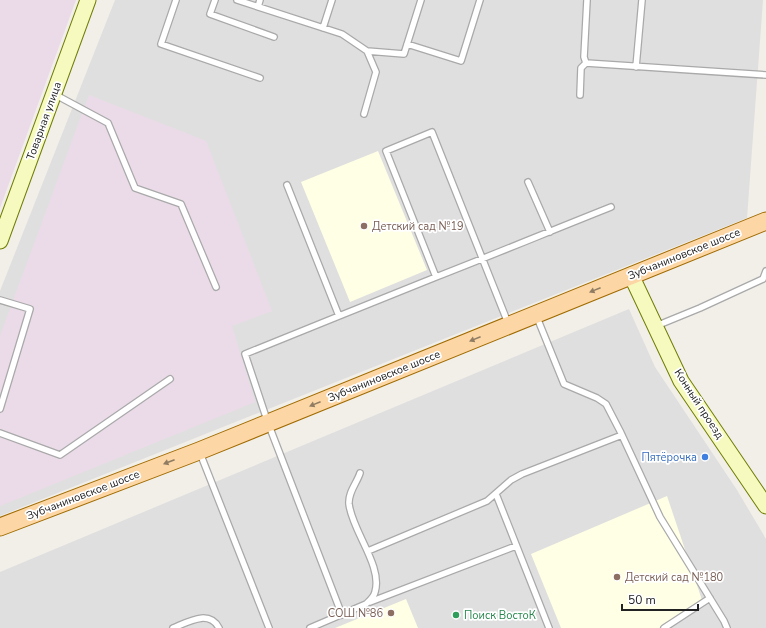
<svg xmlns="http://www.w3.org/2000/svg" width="766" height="628" font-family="'Nunito Sans',sans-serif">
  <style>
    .residential { fill: #e0dfdf }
    .industrial { fill: #ebdbe8 }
    .education { fill: #ffffe5 }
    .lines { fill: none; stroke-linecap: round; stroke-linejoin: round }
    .lane-casing { stroke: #a9a9a9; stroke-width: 8 }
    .secondary-casing { stroke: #707d05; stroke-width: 17 }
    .primary-casing { stroke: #a06b00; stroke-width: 19 }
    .lane { stroke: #fff; stroke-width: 5.5 }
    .secondary { stroke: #f7fabf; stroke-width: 15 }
    .primary { stroke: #fcd6a4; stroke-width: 17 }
    .oneway { fill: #8f7c63 }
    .education-dot { fill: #8d6e63; stroke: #fff; stroke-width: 1.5 }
    .shop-dot { fill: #3f7fe0; stroke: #fff; stroke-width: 1.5 }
    .leisure-dot { fill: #2e9e5b; stroke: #fff; stroke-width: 1.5 }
    .labels { text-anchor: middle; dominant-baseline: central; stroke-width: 3.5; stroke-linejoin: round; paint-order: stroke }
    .street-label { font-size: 11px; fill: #222; stroke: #fff }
    .education-label { font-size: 11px; fill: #785e54; stroke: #fff; text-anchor: start }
    .shop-label { font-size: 11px; fill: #366cbe; stroke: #fff; text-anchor: end }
    .leisure-label { font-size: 11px; fill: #27864d; stroke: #fff; text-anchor: start }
  </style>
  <rect width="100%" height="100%" fill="#f2efe9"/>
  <!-- residential -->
  <path class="residential" d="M115 0H763L747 218 0 516V291Z
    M629 309 655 367 737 490 766 539V628H0V572Z"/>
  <!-- industrial -->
  <path class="industrial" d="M0 0H76L0 208Z
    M89 95 206 141 272 311 232 326 255 402 0 506V336Z"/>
  <!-- education -->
  <path class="education" d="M378 151 427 270 350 302 301 182Z
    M667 496 702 600 662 628H561L531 554Z
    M406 599 418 628H335Z"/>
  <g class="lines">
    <defs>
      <path id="lane" d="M176 0 161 44 260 78
        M215 0 210 14 274 37
        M237 0 342 34 367 51 404 54 421 0
        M258 7 260 0
        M323 28 332 0
        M407 44 461 61 480 0
        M586 63 584 57 587 0
        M636 67 642 0
        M54 94 108 123 135 188 181 204 216 287
        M580 95 581 68 586 63 766 75
        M364 114 376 72 367 51
        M528 182 550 232
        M287 185 339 316 436 277
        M0 300 30 309 0 409
        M536 315 564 384 597 398 606 404 620 431 660 517 724 621 727 628
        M339 316 245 354 268 423 342 615
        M508 323 432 132 386 151 436 277C495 254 553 230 611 207
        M656 326 700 308 763 279 766 271
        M0 433 60 455 170 379
        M200 453 269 628
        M496 494 549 628
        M368 551 487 501 511 480 522 474 622 435
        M370 602 516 546
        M173 628C188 622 209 609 219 628
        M310 628 366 604C370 600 374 597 375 592 383 566 352 531 349 504 348 492 357 483 360 473
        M664 628 710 598"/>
      <path id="secondary" d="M0 241 88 0
        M631 275 681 381 766 506"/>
      <path id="primary" d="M0 527 199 451 766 221"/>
    </defs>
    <!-- lane casing -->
    <use href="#lane" class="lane-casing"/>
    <!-- secondary casing -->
    <use href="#secondary" class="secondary-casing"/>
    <!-- primary casing -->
    <use href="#primary" class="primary-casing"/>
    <!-- lane -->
    <use href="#lane" class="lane"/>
    <!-- secondary -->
    <use href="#secondary" class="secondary"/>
    <!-- primary -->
    <use href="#primary" class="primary"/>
  </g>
  <!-- one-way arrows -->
  <defs><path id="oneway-solid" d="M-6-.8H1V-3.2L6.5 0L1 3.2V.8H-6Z"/></defs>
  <g class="oneway">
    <use href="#oneway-solid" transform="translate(595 290) rotate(158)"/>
    <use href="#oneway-solid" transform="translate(475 339) rotate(158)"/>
    <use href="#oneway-solid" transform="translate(315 404) rotate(158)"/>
    <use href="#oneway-solid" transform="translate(169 462) rotate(159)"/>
  </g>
  <!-- markers -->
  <g class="education-dot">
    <circle cx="364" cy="226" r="4"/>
    <circle cx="617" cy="577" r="4"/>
    <circle cx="391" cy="613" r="4"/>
  </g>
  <circle class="shop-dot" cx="705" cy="457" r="4"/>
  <circle class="leisure-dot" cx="456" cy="615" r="4"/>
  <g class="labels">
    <!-- street labels -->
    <g class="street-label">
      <text transform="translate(44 121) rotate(-70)">Товарная улица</text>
      <text transform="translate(684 254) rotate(-22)">Зубчаниновское шоссе</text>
      <text transform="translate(384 376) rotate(-22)">Зубчаниновское шоссе</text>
      <text transform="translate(699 404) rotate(57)">Конный проезд</text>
      <text transform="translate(83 495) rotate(-21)">Зубчаниновское шоссе</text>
    </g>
    <!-- education labels -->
    <g class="education-label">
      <text x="372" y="226">Детский сад №19</text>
      <text x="625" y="577">Детский сад №180</text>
      <text x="383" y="613" text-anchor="end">СОШ №86</text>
    </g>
    <!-- shop labels -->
    <g class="shop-label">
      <text x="697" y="457">Пятёрочка</text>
    </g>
    <!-- leisure labels -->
    <g class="leisure-label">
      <text x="464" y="615">Поиск ВостоК</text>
    </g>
  </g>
  <!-- scale -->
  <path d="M622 604v6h76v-6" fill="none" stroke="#222222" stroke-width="2"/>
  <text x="628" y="604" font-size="12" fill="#222222" stroke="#ffffff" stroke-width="3" paint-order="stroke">50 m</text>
</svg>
